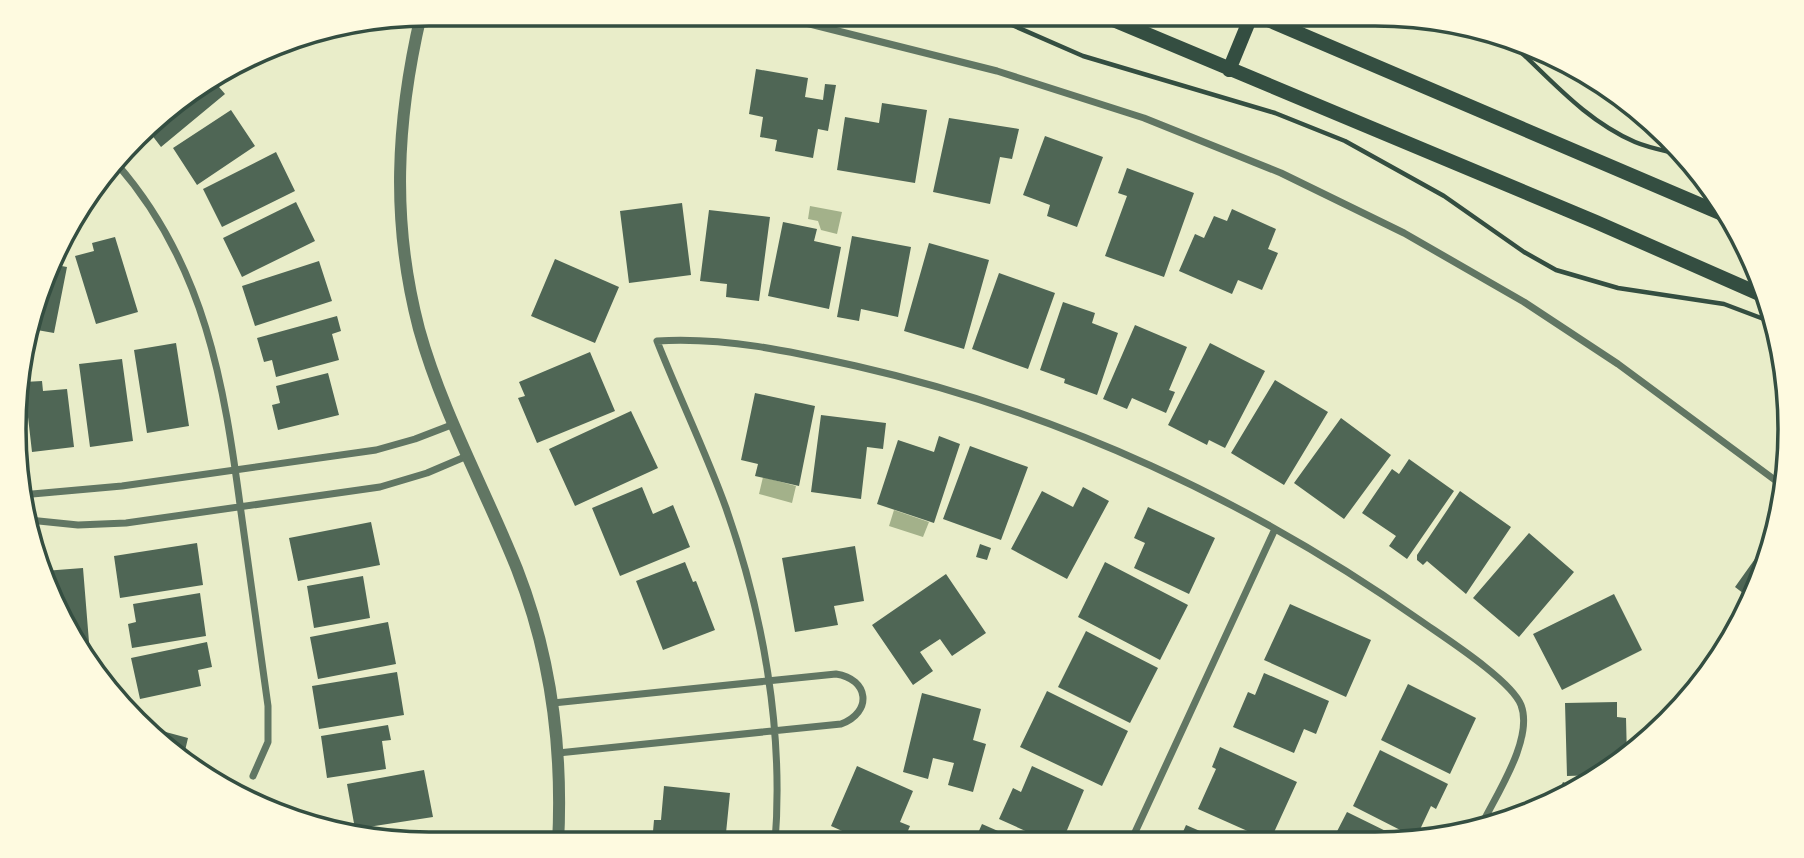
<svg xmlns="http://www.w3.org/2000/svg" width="1804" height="858" font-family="'Titillium Web',sans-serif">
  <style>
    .water { fill: #a3b18a }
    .building { fill: #4f6655 }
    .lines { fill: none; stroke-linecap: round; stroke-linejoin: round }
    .path { stroke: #344e41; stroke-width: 4.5 }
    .minor { stroke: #617663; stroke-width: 7 }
    .tertiary { stroke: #617663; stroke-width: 12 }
    .secondary { stroke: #344e41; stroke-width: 14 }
    .rim { fill: none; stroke: #344e41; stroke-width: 3.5 }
  </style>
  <rect width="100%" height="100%" fill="#e9edc9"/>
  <!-- water -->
  <path class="water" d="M810 206 842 212 837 234 821 230 818 221 808 219Z
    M763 477 796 486 792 503 759 494Z
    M894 510 929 522 923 537 889 526Z"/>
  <!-- building -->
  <path class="building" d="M756 69 808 78 805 97 823 100 825 84 836 85 828 131 818 129 813 158 775 151 777 140 760 137 763 117 749 114Z
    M213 80 225 94 161 147 148 130 176 100Z
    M882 103 927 110 915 183 837 170 845 117 879 123Z
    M231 110 255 146 197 185 173 148Z
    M949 118 1019 129 1012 159 1000 157 990 204 933 192Z
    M1045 136 1103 157 1077 227 1047 216 1050 205 1023 195Z
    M276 152 295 191 222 227 203 189Z
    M1127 168 1194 193 1164 277 1105 256 1127 196 1118 193Z
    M296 202 315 241 242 277 223 238Z
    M682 203 691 275 629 283 620 211Z
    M1232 209 1276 229 1268 249 1278 253 1262 290 1238 280 1232 294 1179 271 1195 234 1204 238 1214 216 1227 221Z
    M709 210 770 217 759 301 726 297 727 284 700 281Z
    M783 222 817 229 814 241 841 247 829 309 768 296Z
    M852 236 911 247 898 317 861 309 859 321 837 317Z
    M115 237 138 312 96 324 75 256 94 251 92 243Z
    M929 243 989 260 964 349 904 331Z
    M555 259 619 287 595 343 531 316Z
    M319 261 332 301 255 326 242 286Z
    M56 265 67 267 54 333 37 330 39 323 33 322Z
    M999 273 1055 293 1028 369 972 349Z
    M1063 302 1095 313 1092 323 1118 333 1097 395 1064 383 1065 379 1040 370Z
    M337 316 341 331 332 334 339 360 276 377 272 360 264 362 257 338Z
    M1135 325 1187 347 1169 390 1175 392 1166 413 1132 398 1127 409 1103 399Z
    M176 343 189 426 147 433 134 350Z
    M1210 343 1265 371 1225 448 1209 440 1207 445 1168 425Z
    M590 352 615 411 537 443 518 398 525 396 519 382Z
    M122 359 133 441 90 447 79 364Z
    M328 373 339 415 278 430 272 405 280 403 276 386Z
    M1275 380 1328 412 1284 485 1231 453Z
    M42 381 43 391 67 389 74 447 32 452 24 382Z
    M755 393 815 406 799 486 755 476 758 464 741 460Z
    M631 411 658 468 575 506 549 449Z
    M821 415 886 423 883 449 867 447 861 499 811 492Z
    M1341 418 1391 455 1344 519 1294 483Z
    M939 436 960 444 934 523 877 504 898 440 934 452Z
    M970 446 1028 467 1001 540 943 519Z
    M1409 459 1454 491 1407 559 1389 546 1396 536 1362 513 1392 469 1399 474Z
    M642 487 653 514 673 505 690 547 620 576 592 508Z
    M1083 487 1109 501 1067 579 1011 549 1042 491 1073 507Z
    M1460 491 1511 527 1466 594 1427 561 1423 565 1417 560V555Z
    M1148 507 1215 538 1189 594 1134 568 1145 543 1134 538Z
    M371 522 380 565 298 581 289 538Z
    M1529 533 1574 572 1519 637 1473 598Z
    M1767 542 1758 588 1752 600 1735 587Z
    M197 543 203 585 120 598 114 556Z
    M980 544 991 548 987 560 976 557Z
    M855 546 864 601 834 606 838 625 795 632 782 558Z
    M685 562 693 582 696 581 715 630 663 650 636 581Z
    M1105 562 1188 605 1160 660 1078 617Z
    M83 568 89 642 79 643 57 613 44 571Z
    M946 574 986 633 952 656 940 639 920 652 933 671 913 685 872 625Z
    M363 576 370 618 314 628 307 586Z
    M200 593 206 636 132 648 128 624 136 622 133 604Z
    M1614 594 1642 650 1562 690 1533 634Z
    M1290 604 1371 640 1346 697 1264 660Z
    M388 622 396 664 318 679 310 637Z
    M1086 631 1158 668 1130 723 1058 687Z
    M207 642 212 667 198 670 201 686 140 699 131 658Z
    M397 672 404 715 319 729 312 686Z
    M1264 673 1329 701 1316 734 1304 729 1294 753 1233 727 1248 692 1255 695Z
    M1408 684 1476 718 1450 774 1381 740Z
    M1047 691 1128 731 1102 786 1020 747Z
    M922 693 981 709 973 740 986 744 973 792 948 785 954 763 933 758 928 779 903 772Z
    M1617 702V717L1626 718 1627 758 1598 775 1567 776 1565 703Z
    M388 725 391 740 382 741 386 769 327 778 321 736Z
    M162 731 188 738 184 755 160 739Z
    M1220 747 1297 782 1270 841 1198 809 1216 769 1212 767Z
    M1380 750 1448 784 1436 809 1431 806 1416 838 1353 806Z
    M857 766 913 791 900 822 910 826 903 842H867L831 826Z
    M1032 766 1084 790 1062 842H1050L999 819 1013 788 1021 792Z
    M424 770 433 817 355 829 347 784Z
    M1563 782 1577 788 1536 811 1543 794 1555 799Z
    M664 786 730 793 725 843H652L654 820H661Z
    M1347 812 1404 840 1332 841Z
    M982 824 1023 842H974Z
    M1186 825 1223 841H1179Z"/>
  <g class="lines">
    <!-- path -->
    <path class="path" d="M987 14 1083 56 1275 113 1345 141 1444 196 1524 252 1556 270 1618 288 1724 304 1769 321
      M1509 41C1550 78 1583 119 1635 142 1649 148 1666 151 1682 155"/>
    <!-- minor -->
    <path class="minor" d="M597 14C654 29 716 23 774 17
      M770 14 997 71 1144 118 1281 173 1404 233 1524 302 1618 364 1779 483
      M117 164C205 265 224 383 241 512 250 577 259 641 268 706V742L253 776
      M83 200 119 167
      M21 495 122 486 376 450 415 439 454 424
      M29 520 78 525 126 523 380 487 427 473 467 456
      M553 703 836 674C869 679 873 712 841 724L558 753
      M1131 841 1275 529
      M775 843C784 731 763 613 726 508 706 452 679 397 657 341 726 337 789 351 856 366 1059 412 1251 501 1421 621 1445 638 1511 680 1521 705 1534 739 1496 795 1481 826"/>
    <!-- tertiary -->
    <path class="tertiary" d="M421 15C396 122 391 222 419 329 442 412 485 489 517 569 551 656 563 750 558 844"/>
    <!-- secondary -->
    <path class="secondary" d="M1099 14 1596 222 1764 296
      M1254 14 1720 213
      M1229 70 1252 14"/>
  </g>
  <!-- crop -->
  <path d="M0 0H1804V858H0ZM429 26H1375A403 403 0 0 1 1778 429V429A403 403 0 0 1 1375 832H429A403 403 0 0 1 26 429V429A403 403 0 0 1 429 26Z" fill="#fefae0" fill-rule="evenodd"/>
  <path class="rim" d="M429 26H1375A403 403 0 0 1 1778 429V429A403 403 0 0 1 1375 832H429A403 403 0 0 1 26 429V429A403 403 0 0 1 429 26Z"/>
</svg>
